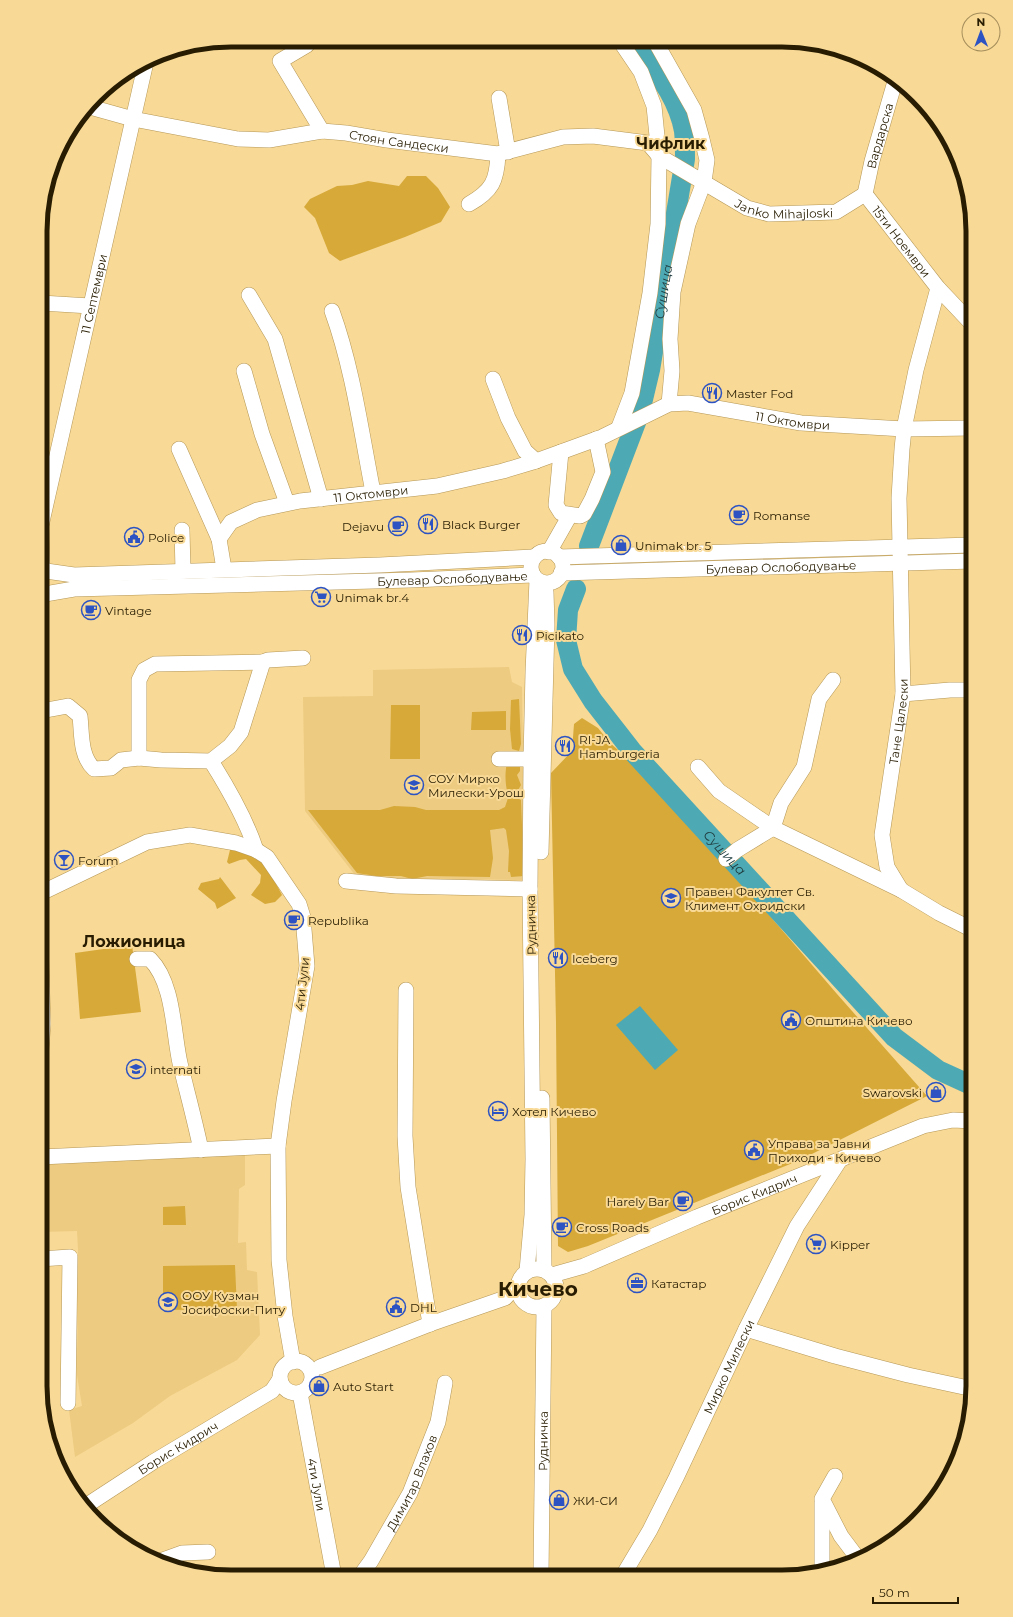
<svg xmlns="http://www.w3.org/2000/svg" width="1013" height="1617" font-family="Montserrat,sans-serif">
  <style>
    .built { fill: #edcb80 }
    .green { fill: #d6a939 }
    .water { fill: #4daab4 }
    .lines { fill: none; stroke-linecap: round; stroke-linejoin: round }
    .river { stroke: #4daab4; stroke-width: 20 }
    .minor-casing { stroke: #b59756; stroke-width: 16 }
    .minor { stroke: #fff; stroke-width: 15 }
    .labels { text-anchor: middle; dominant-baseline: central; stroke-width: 4; stroke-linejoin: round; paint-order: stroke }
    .street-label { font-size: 12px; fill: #281d02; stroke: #f8d996 }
    .poi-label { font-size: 12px; fill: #281d02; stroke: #f8d996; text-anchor: start }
    .water-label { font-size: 13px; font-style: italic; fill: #203d41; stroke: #f8d996 }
    .district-label { font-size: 16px; font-weight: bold; fill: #281d02; stroke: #f8d996 }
    .town-label { font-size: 20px; font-weight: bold; fill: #281d02; stroke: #f8d996 }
    .rim { fill: none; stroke: #281d02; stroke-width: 5 }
  </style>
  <rect width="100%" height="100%" fill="#f8d996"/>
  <!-- built -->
  <path class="built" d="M509 667 512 682 522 687 525 880 376 878 355 875 305 811 303 697 373 696V670Z
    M245 1154V1185L239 1189 238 1243 246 1242 247 1270 257 1272 260 1335 237 1360 170 1396 133 1423 75 1457 69 1410 82 1406 77 1375 78 1250 77 1231 40 1232V1186L44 1163Z"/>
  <!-- green -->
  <path class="green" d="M407 176H426L438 188 450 207 441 222 405 237 340 261 329 253 315 218 304 207 310 199 337 186 352 185 368 181 399 186Z
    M519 699 521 744 519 751 512 749 510 729 511 700Z
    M391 705H420V759H390Z
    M506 711V730H471L472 712Z
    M582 718 598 728 610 743 624 755 721 859 837 994 927 1096 800 1160 588 1246 568 1252 558 1246 556 1023 551 773 572 751 574 724Z
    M507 762 520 764V771L517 775 521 785 517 792 512 793 507 791C505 781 505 772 507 762Z
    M508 798H517L521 800 524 876 511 877 510 872H508L509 851 506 830 504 828 490 830 493 858 490 877 427 876 412 879 401 876H376L357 873 308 810H380L394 806 415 807 426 810H499L505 807Z
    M230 850C263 852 268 869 282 895L275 902 265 904 251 895 260 883 261 875 246 859 240 860 229 864 227 862Z
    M220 877 236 898 217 909 215 903 198 889 201 883 219 879Z
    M132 945 141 1012 80 1019 75 953Z
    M185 1206 186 1225H163V1207Z
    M235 1265 237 1309 163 1310V1266Z"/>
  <!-- water -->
  <path class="water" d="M640 1006 678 1050 655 1070 616 1025Z"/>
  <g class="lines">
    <!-- river -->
    <g class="river">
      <path id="s1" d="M589 546 640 412 650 370 685 159C685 150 685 140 684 131 678 97 654 69 635 41"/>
      <path id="s2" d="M576 589 568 610 566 640 573 669 593 701 632 751 894 1037 938 1070 973 1086"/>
    </g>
    <defs>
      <g id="minor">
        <path d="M655 41 694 110 702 139 707 160 704 182 688 224 673 292 670 339 672 371 669 404"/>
        <path d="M307 45 280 61 322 131"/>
        <path d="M499 98 508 152"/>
        <path id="s3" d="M90 107 133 119 238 139 269 140 322 131 346 133 387 140 498 154 563 137 593 136 648 143 659 156 747 208 769 214 836 212 865 194"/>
        <path id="s4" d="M865 194 938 288 973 325"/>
        <path id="s5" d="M865 194 872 161 896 78"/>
        <path d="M469 204C492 191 497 181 498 154"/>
        <path d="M249 295 275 339 321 499"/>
        <path d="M41 303 90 306"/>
        <path d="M332 311C353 369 361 431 373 492"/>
        <path d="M244 371 262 434 287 503"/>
        <path d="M493 379 508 418 525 451 536 461"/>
        <path d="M619 427 632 393 650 293 658 224 659 156 654 106 641 72 620 41"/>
        <path d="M179 449 219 539"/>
        <path d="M561 452 556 505 561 513 580 516 584 514 592 499 603 472 596 439"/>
        <path id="s6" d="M41 526 146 62"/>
        <path d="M41 526 42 566"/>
        <path d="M182 530 183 571"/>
        <circle cx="547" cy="567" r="16"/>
        <path d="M549 552 570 515"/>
        <path d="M559 557 973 545"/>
        <path id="s7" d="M224 569 219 539 231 522 257 510 300 501 437 486 503 471 536 461 602 437 669 404 688 403 801 423 904 429 973 428"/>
        <path d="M46 571 74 575 380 565 534 557"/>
        <path id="s8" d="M561 573 973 561"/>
        <path id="s9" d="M45 594 74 589 411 580 533 575"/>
        <path d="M903 694 950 690H973"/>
        <path d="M41 711 68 706 80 716C82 734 80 756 94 769L111 768 121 760 139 758 161 760 211 761 230 746 241 732 263 662 268 660 303 658"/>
        <path d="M139 758V680L144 670 155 664 263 662"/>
        <path d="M499 759H531"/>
        <path d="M211 761C228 788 246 819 256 850"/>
        <path d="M698 767 719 791 773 828 901 890 939 913 973 930"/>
        <path d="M541 852 547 625 546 592"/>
        <path d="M726 859 737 850 773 828 781 803 804 767 819 699 833 680"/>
        <path d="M346 881 396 886 530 889"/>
        <path id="s10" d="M901 890 887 867 882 835 903 694 899 498 902 449 904 429 916 370 938 288"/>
        <path d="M41 893 147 842 190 835 236 843 256 850 267 857 299 904 303 917 307 966 284 1101 278 1146 279 1260 285 1316 293 1362"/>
        <path d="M137 959H150C174 983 173 1032 180 1063 187 1092 195 1121 201 1150"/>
        <path d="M406 990 405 1136 408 1187 430 1324"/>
        <path d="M40 1064 43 1024 41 961"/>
        <path d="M542 1098 544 1269"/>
        <path d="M40 1157 278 1146"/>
        <path d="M40 1259 70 1257 68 1403"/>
        <circle cx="537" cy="1288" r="19"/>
        <path d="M527 1271 532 1215 533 1159 530 889 531 759 533 672 537 580"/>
        <path id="s11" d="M552 1275 584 1266 697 1217 923 1126 953 1120 973 1121"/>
        <path d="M746 1329 835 1356 908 1375 973 1389"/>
        <circle cx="296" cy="1377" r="16"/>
        <path d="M320 1367 430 1324 505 1298 518 1284"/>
        <path id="s12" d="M300 1393 334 1576"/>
        <path d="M835 1476 822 1499 841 1536 859 1560"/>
        <path id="s13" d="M84 1507 153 1462 272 1391 280 1379"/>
        <path d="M157 1562 182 1553 208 1552"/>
        <path d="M822 1569V1502"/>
        <path id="s14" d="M360 1576 371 1561 410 1493 438 1422 445 1383"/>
        <path id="s15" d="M541 1576 544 1306"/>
        <path id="s16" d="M622 1577 650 1530 676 1478 746 1329 797 1226 840 1160"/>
      </g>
    </defs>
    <!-- minor casing -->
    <use href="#minor" class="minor-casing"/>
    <!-- minor -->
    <use href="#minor" class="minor"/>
  </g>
  <!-- icons -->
  <defs>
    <symbol id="restaurant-ring" viewBox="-11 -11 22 22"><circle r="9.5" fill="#f8d996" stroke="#2d53c3" stroke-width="1.5"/><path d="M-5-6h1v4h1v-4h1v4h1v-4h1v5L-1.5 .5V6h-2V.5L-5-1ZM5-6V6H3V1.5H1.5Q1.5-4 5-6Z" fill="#2d53c3"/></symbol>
    <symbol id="cafe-ring" viewBox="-11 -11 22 22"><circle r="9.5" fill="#f8d996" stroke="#2d53c3" stroke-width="1.5"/><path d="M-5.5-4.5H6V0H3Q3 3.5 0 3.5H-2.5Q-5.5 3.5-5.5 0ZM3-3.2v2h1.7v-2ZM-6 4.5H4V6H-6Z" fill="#2d53c3"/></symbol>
    <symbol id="civic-ring" viewBox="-11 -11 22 22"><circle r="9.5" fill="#f8d996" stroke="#2d53c3" stroke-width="1.5"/><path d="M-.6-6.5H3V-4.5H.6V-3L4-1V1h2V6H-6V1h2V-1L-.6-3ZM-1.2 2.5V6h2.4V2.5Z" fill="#2d53c3"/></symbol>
    <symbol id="shop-ring" viewBox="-11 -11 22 22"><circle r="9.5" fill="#f8d996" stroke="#2d53c3" stroke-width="1.5"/><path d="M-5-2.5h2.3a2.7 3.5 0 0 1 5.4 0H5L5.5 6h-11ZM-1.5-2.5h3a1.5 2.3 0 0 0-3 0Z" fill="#2d53c3"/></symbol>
    <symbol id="supermarket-ring" viewBox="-11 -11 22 22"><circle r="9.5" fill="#f8d996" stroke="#2d53c3" stroke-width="1.5"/><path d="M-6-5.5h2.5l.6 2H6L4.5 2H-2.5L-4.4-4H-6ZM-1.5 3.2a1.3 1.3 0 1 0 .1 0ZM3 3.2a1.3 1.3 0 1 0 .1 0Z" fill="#2d53c3"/></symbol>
    <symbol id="university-ring" viewBox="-11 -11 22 22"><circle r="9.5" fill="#f8d996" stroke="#2d53c3" stroke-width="1.5"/><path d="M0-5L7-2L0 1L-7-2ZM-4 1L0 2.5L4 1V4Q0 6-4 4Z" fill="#2d53c3"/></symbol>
    <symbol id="bar-ring" viewBox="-11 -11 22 22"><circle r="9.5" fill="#f8d996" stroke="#2d53c3" stroke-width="1.5"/><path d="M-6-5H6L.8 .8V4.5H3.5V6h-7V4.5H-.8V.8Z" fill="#2d53c3"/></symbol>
    <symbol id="school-ring" viewBox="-11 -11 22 22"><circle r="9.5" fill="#f8d996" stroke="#2d53c3" stroke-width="1.5"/><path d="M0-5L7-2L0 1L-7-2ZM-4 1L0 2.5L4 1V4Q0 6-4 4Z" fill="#2d53c3"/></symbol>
    <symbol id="hotel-ring" viewBox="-11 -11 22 22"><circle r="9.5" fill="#f8d996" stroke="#2d53c3" stroke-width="1.5"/><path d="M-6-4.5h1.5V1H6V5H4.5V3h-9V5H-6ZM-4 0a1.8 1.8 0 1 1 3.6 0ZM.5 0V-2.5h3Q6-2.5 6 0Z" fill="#2d53c3"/></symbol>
    <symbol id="office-ring" viewBox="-11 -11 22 22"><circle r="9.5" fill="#f8d996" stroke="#2d53c3" stroke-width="1.5"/><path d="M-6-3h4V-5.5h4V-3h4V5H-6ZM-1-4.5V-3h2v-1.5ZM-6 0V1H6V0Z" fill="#2d53c3"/></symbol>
  </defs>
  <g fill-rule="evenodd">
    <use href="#restaurant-ring" x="701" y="382" width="22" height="22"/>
    <use href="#cafe-ring" x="728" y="504" width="22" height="22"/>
    <use href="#restaurant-ring" x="417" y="513" width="22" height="22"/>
    <use href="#cafe-ring" x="387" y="515" width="22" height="22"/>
    <use href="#civic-ring" x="123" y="526" width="22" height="22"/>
    <use href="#shop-ring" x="610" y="534" width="22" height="22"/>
    <use href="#supermarket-ring" x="310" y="586" width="22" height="22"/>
    <use href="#cafe-ring" x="80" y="599" width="22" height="22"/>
    <use href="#restaurant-ring" x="511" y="624" width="22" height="22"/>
    <use href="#restaurant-ring" x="554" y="735" width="22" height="22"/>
    <use href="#university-ring" x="403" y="774" width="22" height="22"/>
    <use href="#bar-ring" x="53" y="849" width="22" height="22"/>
    <use href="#university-ring" x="660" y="887" width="22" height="22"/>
    <use href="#cafe-ring" x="283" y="909" width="22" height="22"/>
    <use href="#restaurant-ring" x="547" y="947" width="22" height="22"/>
    <use href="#civic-ring" x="780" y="1009" width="22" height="22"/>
    <use href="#school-ring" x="125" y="1058" width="22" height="22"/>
    <use href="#shop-ring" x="925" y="1081" width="22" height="22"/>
    <use href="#hotel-ring" x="487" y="1100" width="22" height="22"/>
    <use href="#civic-ring" x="743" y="1139" width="22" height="22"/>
    <use href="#cafe-ring" x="672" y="1190" width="22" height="22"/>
    <use href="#cafe-ring" x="551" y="1216" width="22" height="22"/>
    <use href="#supermarket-ring" x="805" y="1233" width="22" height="22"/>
    <use href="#office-ring" x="626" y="1272" width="22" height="22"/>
    <use href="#school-ring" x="157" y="1291" width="22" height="22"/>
    <use href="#civic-ring" x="385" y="1296" width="22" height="22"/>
    <use href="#shop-ring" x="308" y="1375" width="22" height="22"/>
    <use href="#shop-ring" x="548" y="1489" width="22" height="22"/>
  </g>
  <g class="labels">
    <!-- street labels -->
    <g class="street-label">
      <text stroke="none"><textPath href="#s5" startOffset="60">Вардарска</textPath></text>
      <text stroke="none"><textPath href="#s3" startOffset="314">Стоян Сандески</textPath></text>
      <text stroke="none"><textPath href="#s3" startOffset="723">Janko Mihajloski</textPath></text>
      <text stroke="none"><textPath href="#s4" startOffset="60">15ти Ноември</textPath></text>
      <text stroke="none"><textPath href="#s6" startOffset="238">11 Септември</textPath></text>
      <text stroke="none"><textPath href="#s7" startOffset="634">11 Октомври</textPath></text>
      <text stroke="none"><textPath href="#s7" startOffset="195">11 Октомври</textPath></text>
      <text stroke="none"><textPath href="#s8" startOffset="220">Булевар Ослободување</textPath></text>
      <text stroke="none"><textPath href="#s9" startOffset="408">Булевар Ослободување</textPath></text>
      <text stroke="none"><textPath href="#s10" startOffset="174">Тане Цалески</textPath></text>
      <text transform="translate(531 925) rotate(-91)">Рудничка</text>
      <text transform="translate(302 984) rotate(-84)">4ти Јули</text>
      <text stroke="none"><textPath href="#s11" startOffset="218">Борис Кидрич</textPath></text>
      <text stroke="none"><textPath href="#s16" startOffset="236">Мирко Милески</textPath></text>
      <text stroke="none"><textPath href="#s15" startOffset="135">Рудничка</textPath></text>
      <text stroke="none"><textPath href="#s13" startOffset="111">Борис Кидрич</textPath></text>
      <text stroke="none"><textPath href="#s14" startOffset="107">Димитар Влахов</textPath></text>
      <text stroke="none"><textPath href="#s12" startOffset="93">4ти Јули</textPath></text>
    </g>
    <!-- poi labels -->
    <g class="poi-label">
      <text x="726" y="393">Master Fod</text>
      <text x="753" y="515">Romanse</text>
      <text x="442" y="524">Black Burger</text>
      <text x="384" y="526" text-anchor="end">Dejavu</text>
      <text x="148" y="537">Police</text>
      <text x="635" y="545">Unimak br. 5</text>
      <text x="335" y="597">Unimak br.4</text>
      <text x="105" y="610">Vintage</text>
      <text x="536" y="635">Picikato</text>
      <text x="579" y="739">RI-JA<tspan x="579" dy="14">Hamburgeria</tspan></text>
      <text x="428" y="778">СОУ Мирко<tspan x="428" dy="14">Милески-Урош</tspan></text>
      <text x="78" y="860">Forum</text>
      <text x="685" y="891">Правен Факултет Св.<tspan x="685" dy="14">Климент Охридски</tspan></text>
      <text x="308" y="920">Republika</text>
      <text x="572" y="958">Iceberg</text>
      <text x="805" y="1020">Општина Кичево</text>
      <text x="150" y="1069">internati</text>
      <text x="922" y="1092" text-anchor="end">Swarovski</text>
      <text x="512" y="1111">Хотел Кичево</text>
      <text x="768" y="1143">Управа за Јавни<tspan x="768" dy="14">Приходи - Кичево</tspan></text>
      <text x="669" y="1201" text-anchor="end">Harely Bar</text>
      <text x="576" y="1227">Cross Roads</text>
      <text x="830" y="1244">Kipper</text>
      <text x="651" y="1283">Катастар</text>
      <text x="182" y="1295">ООУ Кузман<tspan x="182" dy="14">Јосифоски-Питу</tspan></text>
      <text x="410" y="1307">DHL</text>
      <text x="333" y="1386">Auto Start</text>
      <text x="573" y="1500">ЖИ-СИ</text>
    </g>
    <!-- water labels -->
    <g class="water-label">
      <text stroke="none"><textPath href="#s1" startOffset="266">Сушица</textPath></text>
      <text stroke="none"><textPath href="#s2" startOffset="321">Сушица</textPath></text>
    </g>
    <!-- district labels -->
    <g class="district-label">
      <text x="671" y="143">Чифлик</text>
      <text x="134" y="941">Ложионица</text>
    </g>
    <!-- town labels -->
    <g class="town-label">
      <text x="538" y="1289">Кичево</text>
    </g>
  </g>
  <!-- crop -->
  <path d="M0 0H1013V1617H0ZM231 47H782A184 184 0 0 1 966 231V1386A184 184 0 0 1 782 1570H231A184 184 0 0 1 47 1386V231A184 184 0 0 1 231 47Z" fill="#f8d996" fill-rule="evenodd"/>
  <path class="rim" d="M231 47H782A184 184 0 0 1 966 231V1386A184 184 0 0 1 782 1570H231A184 184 0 0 1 47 1386V231A184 184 0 0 1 231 47Z"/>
  <!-- north arrow -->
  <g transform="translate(981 32) rotate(359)"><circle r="19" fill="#f8d996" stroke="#a58e5b"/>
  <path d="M0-3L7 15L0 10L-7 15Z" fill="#2d53c3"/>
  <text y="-6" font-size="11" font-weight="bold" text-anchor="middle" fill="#281d02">N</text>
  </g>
  <!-- scale -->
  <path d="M873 1597v6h85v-6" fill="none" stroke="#281d02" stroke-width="2"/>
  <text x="879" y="1597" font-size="12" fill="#281d02" stroke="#f8d996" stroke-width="3" paint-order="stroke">50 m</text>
</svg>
